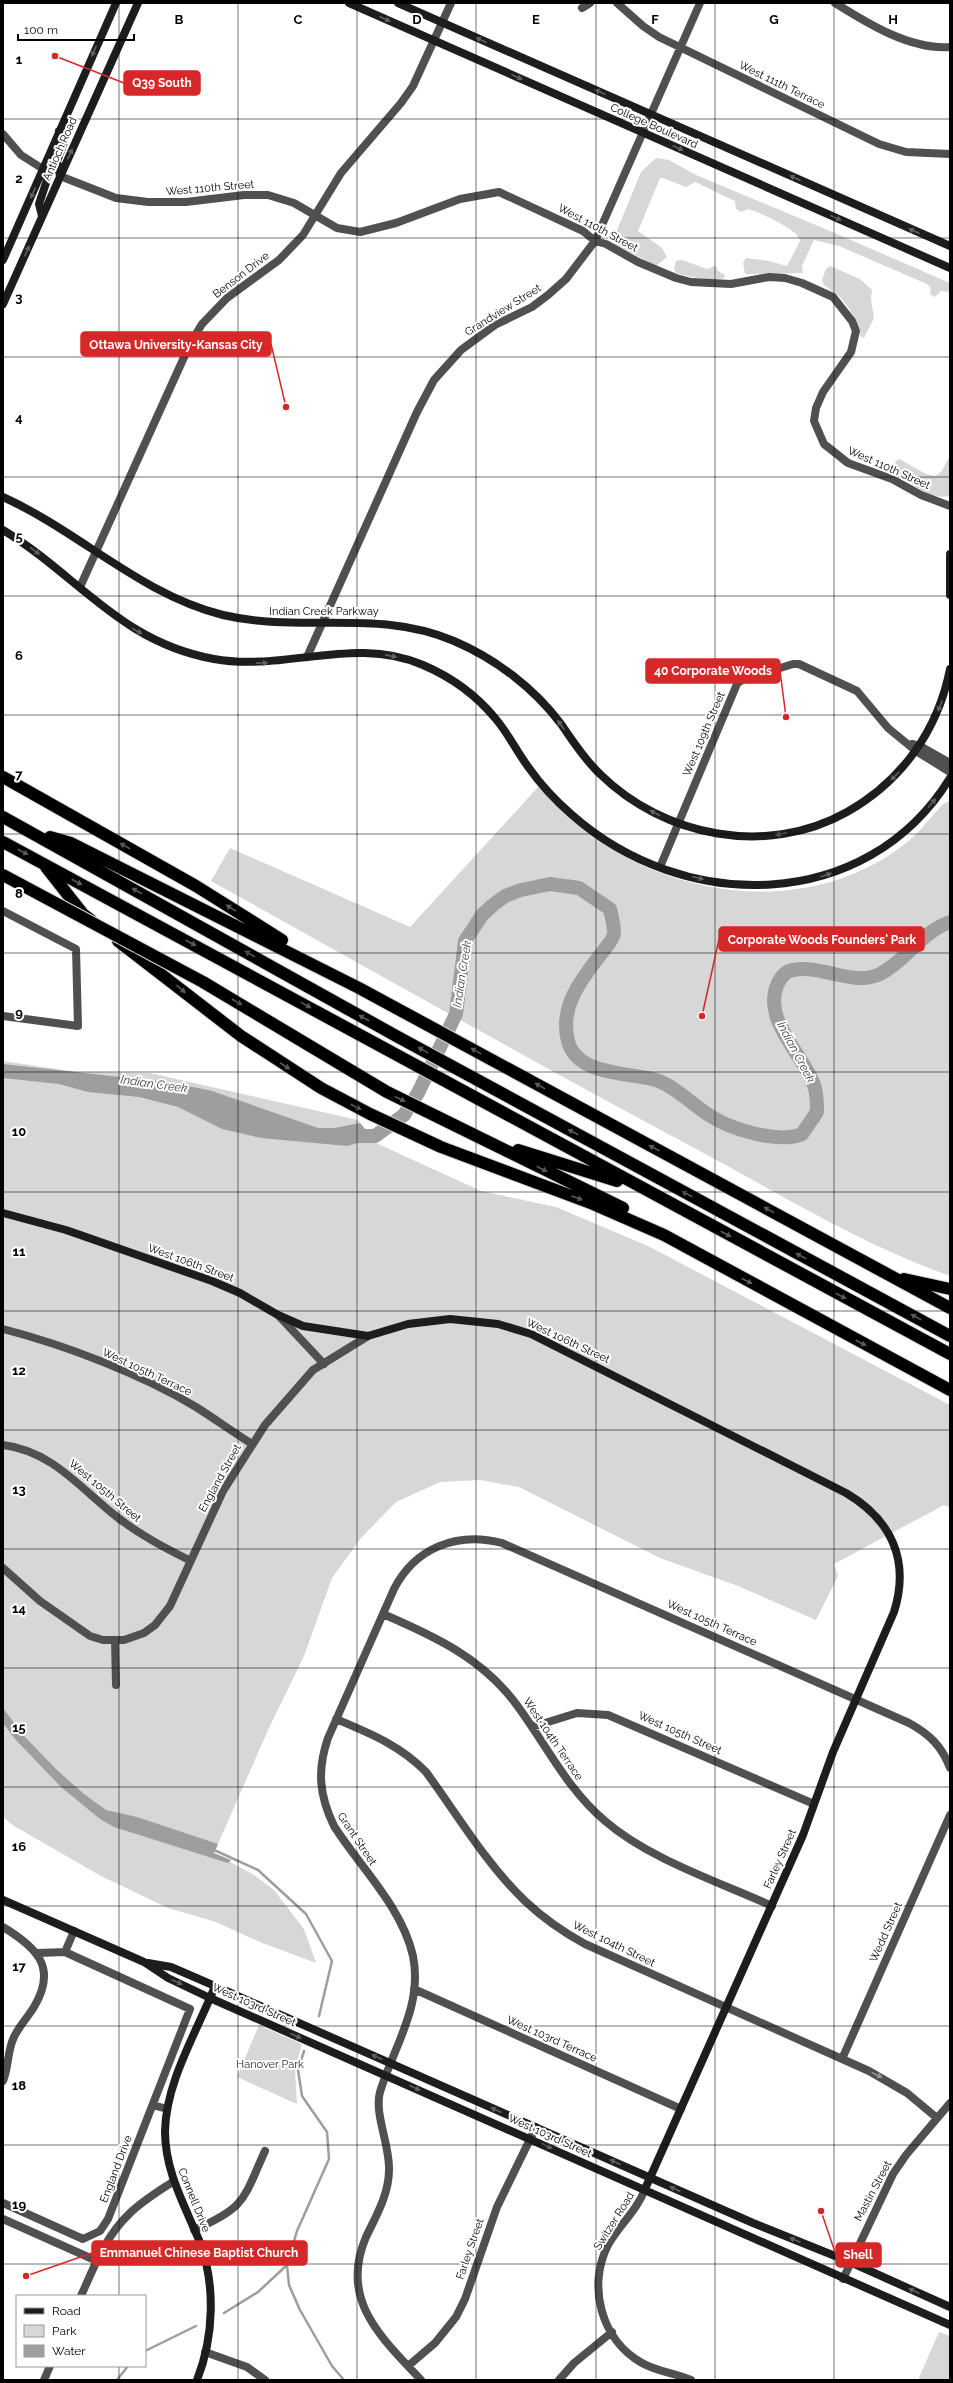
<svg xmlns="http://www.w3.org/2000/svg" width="953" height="2383" font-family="Raleway,sans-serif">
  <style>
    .green { fill: #d7d7d7 }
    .water { fill: #9e9e9e }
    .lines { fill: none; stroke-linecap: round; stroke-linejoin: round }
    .stream { stroke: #9e9e9e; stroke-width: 2.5 }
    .river { stroke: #9e9e9e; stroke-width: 14 }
    .highway-casing { stroke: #dbdbdb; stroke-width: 14 }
    .street { stroke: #505050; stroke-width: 8 }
    .secondary { stroke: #1d1d1d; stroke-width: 8 }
    .highway { stroke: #000; stroke-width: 12 }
    .highway-bridge-casing { stroke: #dbdbdb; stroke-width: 14; stroke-linecap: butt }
    .highway-bridge { stroke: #000; stroke-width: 12 }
    .oneway { fill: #616161 }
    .oneway2 { fill: #595959 }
    .oneway3 { fill: #969696 }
    .grid { fill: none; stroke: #000; stroke-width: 1; stroke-opacity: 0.55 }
    .labels { text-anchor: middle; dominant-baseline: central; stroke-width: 4; stroke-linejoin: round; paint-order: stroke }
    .street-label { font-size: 11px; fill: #000; stroke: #fff }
    .park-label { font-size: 11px; fill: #2e2e2e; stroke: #fff }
    .water-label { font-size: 12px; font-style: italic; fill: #3f3f3f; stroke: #fff }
    .grid-label { font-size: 13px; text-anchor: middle; font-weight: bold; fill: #000; stroke: #fff; stroke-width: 4; stroke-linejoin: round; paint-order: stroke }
    .leader { fill: none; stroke: #d62828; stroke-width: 1.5 }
    .callout-dot { fill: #d62828; stroke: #fff; stroke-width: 1.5 }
    .callout { fill: #d62828; stroke: #d62828; stroke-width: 1.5 }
    .callout-label { font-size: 12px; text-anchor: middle; font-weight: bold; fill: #fff }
  </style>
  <rect width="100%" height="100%" fill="#fff"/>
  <!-- green -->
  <path class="green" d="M656 158 669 160 696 175 830 231 950 283V292L941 291 935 297 930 294 931 288 927 284 839 246 814 240 802 266 803 273 745 274 743 263 746 258 769 261 787 266 800 241C799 230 765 216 755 211L748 209 741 212 736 209 735 201 695 182 686 187 663 178H660L638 231 662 248 667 257 656 266 614 244 615 235 641 172Z
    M682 260 707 269 716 266 718 271 725 275 724 278C713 282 688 277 676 273L674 268 676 261Z
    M830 266 860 279 872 290 871 299 874 318 864 338 860 336V329L850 310 841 298 824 285 822 280 826 269Z
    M950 456V496C928 500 914 485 897 473L894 468 896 461 899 459 926 474 935 476 941 472Z
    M539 786C623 890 789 930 901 847 917 836 930 818 943 804L950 801V1276C862 1245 780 1194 698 1150 535 1063 373 971 211 881L230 848 410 927Z
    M3 1061 77 1072 150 1073 358 1120 376 1143 481 1191 556 1207 648 1246 950 1405V1508L944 1505 834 1564 838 1576 816 1620 738 1586 660 1558 519 1487 480 1480 440 1482 396 1502 361 1538 332 1578 304 1656 269 1728 214 1853 254 1875 274 1890 304 1929 316 1963 260 1942 216 1922 168 1908 101 1876 14 1826 3 1817Z
    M259 2025 302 2044 295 2070 297 2104 237 2077Z
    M939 2332 950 2336V2380H918Z"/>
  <!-- water -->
  <path class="water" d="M3 1064 174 1083 212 1091 318 1128H335L360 1123 373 1139 347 1146 261 1138 222 1129 178 1107 139 1097 88 1092 59 1084 3 1078Z
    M3 1708 23 1735 57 1770 84 1794 106 1810 137 1817 218 1844 214 1853 231 1860 228 1863 114 1827 100 1819 61 1787 15 1739 3 1723Z"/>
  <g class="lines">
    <!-- stream -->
    <path class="stream" d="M212 1849 258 1870 306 1914 332 1961 319 2016
      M304 2051 298 2070 302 2096 327 2132 329 2159 297 2231 287 2265 289 2285 300 2310 332 2366 344 2380
      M224 2313 258 2292 287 2265
      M145 2351 196 2326
      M117 2380 128 2366"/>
    <!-- river -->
    <path class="river" d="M353 1136H375L404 1115 418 1093 456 1014 465 941 482 915 493 905 505 896 521 890 550 884 579 888 610 909C612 917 614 925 614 933 613 941 606 947 601 954 582 979 559 1006 568 1041 577 1076 628 1072 656 1080 675 1086 693 1105 709 1115 730 1129 778 1144 802 1134L817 1112C817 1104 817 1093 814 1085 803 1054 761 1019 778 983 781 977 785 971 793 970 821 964 853 987 880 974 907 960 920 933 950 922"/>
    <defs>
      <path id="highway" d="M3 777 196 886 282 940
        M3 817 398 1037 950 1336
        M50 837 71 843 359 988 950 1308
        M3 842 950 1354
        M46 867 83 914 91 920
        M118 941 241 1036 321 1088 370 1114 441 1147 593 1204 664 1235 950 1390
        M203 982 387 1092 623 1208
        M518 1150 617 1181
        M904 1279 950 1289"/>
    </defs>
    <!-- highway casing -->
    <use href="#highway" class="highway-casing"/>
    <!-- street -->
    <path class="street" d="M617 3 643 26 659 37 879 144 906 152 950 154
      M835 3C867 23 910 50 950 47
      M582 8 590 3
      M3 134 21 155 43 169
      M60 176 116 198 148 202H186L244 195H268L294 203 337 228 360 232 396 223 460 199 499 192 583 231 595 241 606 244 638 262 676 278 691 282 731 284 769 277 785 278 802 283 833 297 852 321 856 331 851 352 823 392 816 408 814 421 824 444 848 463 892 479 921 495 950 506
      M80 587 190 344 202 324 227 298 279 260 303 235 341 173 401 103 413 86 451 3
      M307 657 417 412 434 380 461 350 495 325 532 307 548 295 566 279 595 241 700 3
      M912 744 920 746 950 763
      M660 867 737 684 742 680 793 664H799L857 691 888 728 916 751 950 772
      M3 911 76 949 78 1026 3 1016
      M278 1315 324 1364
      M3 1329C65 1345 141 1374 196 1407 215 1419 233 1432 252 1444
      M3 1445C52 1451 80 1488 117 1517 140 1535 165 1548 191 1561
      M3 1568 40 1601 90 1636 103 1640H124L144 1633 155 1625 170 1606 223 1491 265 1425 313 1370 368 1336
      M383 1614C434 1636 482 1658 516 1704 546 1744 566 1788 605 1821 649 1859 719 1882 772 1906
      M115 1640 116 1685
      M336 1719C369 1733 400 1745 426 1772 457 1814 487 1865 525 1901 543 1918 563 1932 585 1944L869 2071 907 2093 937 2118
      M532 1727 577 1713 608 1715 814 1804
      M3 1927C36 1947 58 1967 34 2007 28 2017 19 2026 14 2037 7 2051 9 2067 3 2081
      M65 1952 74 1931
      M414 1989 681 2109
      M842 2059 950 1815
      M153 2105 167 2109
      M645 2189C637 2211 619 2225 608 2245 587 2286 601 2340 642 2363 658 2372 675 2373 691 2380
      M3 2203 83 2239 100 2231 108 2219 190 2009 65 1952 38 1953
      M3 2219 97 2261
      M194 2230C247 2207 243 2199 265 2151
      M843 2279 893 2174 906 2155 950 2103
      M81 2296C94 2267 105 2237 129 2214 142 2201 159 2191 174 2181
      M205 2352 247 2367 265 2380
      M408 2366 435 2343 456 2317 465 2299 497 2207 536 2127
      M44 2380 50 2366
      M421 2380C381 2337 339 2300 366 2237 376 2216 389 2194 389 2170 390 2145 374 2114 380 2092 394 2046 423 2006 413 1956 402 1907 360 1867 334 1826 319 1795 317 1770 328 1738L394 1589C415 1548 457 1531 502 1543L909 1723C929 1734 942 1746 950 1768
      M559 2380 574 2363 612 2332"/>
    <!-- secondary -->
    <path class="secondary" d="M349 3 950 268
      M398 3 950 246
      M59 131 64 143 57 161 60 176
      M42 216 39 204 47 180 43 169
      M3 260 116 3
      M3 304 138 3
      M3 497C80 532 140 594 223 615 304 634 376 608 454 641 496 659 534 688 561 724 573 741 584 759 600 774 664 837 767 857 847 812 902 781 938 730 950 669
      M3 530C79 576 120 642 214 659 285 672 355 635 423 665 451 677 476 695 495 718 508 733 517 752 529 768 541 785 555 800 571 814 683 914 866 914 950 778
      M950 554V595
      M3 1213 66 1230 212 1281 240 1293 278 1315 303 1326 368 1336 408 1324 450 1319 498 1324 531 1334 846 1493C892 1520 910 1561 894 1612L833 1752 803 1835 645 2189
      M3 1900 144 1962 168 1978 210 1998 950 2325
      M148 1963 171 1967 215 1986 753 2223 850 2262 950 2307
      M197 2380C214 2337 216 2284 199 2240 184 2204 165 2171 165 2131 166 2081 197 2032 215 1986"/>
    <!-- highway -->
    <use href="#highway" class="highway"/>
    <defs>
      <path id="highway-bridge" d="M3 875 203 982"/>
    </defs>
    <!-- highway-bridge casing -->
    <use href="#highway-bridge" class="highway-bridge-casing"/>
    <!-- highway-bridge -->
    <use href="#highway-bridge" class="highway-bridge"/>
  </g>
  <!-- one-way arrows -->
  <defs><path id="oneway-solid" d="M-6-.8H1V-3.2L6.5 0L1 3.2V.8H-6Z"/></defs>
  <g class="oneway">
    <use href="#oneway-solid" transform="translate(385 19) rotate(24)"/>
    <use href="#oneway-solid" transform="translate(481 40) rotate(-156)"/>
    <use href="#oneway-solid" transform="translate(94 51) rotate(114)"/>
    <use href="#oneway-solid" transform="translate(517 77) rotate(24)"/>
    <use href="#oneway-solid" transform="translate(600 92) rotate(-156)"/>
    <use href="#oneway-solid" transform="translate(678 148) rotate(24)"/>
    <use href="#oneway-solid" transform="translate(70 154) rotate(-66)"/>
    <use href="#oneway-solid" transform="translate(795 178) rotate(-156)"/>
    <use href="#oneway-solid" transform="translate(33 193) rotate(114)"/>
    <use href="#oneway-solid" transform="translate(836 218) rotate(24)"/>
    <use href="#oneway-solid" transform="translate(914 231) rotate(-156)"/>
    <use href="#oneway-solid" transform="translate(27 251) rotate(-66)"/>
    <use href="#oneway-solid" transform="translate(35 551) rotate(36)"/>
    <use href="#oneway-solid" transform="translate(137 631) rotate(29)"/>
    <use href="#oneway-solid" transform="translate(391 656) rotate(11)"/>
    <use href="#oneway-solid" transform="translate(262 663) rotate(-1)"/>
    <use href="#oneway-solid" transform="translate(940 706) rotate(112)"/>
    <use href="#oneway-solid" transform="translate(561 725) rotate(-126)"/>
    <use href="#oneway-solid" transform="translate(895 776) rotate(135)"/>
    <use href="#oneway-solid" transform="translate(932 803) rotate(-50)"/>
    <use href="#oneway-solid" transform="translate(655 813) rotate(-153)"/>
    <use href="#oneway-solid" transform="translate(781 834) rotate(171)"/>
    <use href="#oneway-solid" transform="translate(826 875) rotate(-18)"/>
    <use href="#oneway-solid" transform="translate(698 878) rotate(14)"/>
    <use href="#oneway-solid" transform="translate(177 1982) rotate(25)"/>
    <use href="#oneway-solid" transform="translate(296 2036) rotate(24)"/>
    <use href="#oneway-solid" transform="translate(377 2057) rotate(-156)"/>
    <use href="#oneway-solid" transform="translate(415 2088) rotate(24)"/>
    <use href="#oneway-solid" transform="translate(496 2110) rotate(-156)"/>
    <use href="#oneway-solid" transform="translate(547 2146) rotate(24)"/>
    <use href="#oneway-solid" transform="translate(615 2162) rotate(-156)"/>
    <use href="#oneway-solid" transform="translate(675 2189) rotate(-156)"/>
    <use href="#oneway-solid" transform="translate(795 2240) rotate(-158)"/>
    <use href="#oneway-solid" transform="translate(914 2291) rotate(-156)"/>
  </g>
  <g class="oneway2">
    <use href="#oneway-solid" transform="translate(125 846) rotate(-151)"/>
    <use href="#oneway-solid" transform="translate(23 852) rotate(28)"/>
    <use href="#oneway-solid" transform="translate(77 882) rotate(28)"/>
    <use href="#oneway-solid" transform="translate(137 891) rotate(-151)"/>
    <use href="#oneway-solid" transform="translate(231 908) rotate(-148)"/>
    <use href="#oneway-solid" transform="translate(191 943) rotate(28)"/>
    <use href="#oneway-solid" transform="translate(250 954) rotate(-151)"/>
    <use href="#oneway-solid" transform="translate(181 989) rotate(40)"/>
    <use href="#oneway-solid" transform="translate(237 1002) rotate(30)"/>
    <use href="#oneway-solid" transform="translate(306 1005) rotate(29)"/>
    <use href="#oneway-solid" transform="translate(364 1018) rotate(-151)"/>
    <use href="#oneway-solid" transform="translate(423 1050) rotate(-151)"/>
    <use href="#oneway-solid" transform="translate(476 1051) rotate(-151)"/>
    <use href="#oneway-solid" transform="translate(285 1066) rotate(33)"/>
    <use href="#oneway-solid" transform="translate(540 1086) rotate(-151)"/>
    <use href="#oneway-solid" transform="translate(400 1099) rotate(26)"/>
    <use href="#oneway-solid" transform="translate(356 1107) rotate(28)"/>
    <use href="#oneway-solid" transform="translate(573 1132) rotate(-152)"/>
    <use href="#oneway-solid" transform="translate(654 1148) rotate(-152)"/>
    <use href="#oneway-solid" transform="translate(542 1169) rotate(27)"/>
    <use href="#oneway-solid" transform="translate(687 1194) rotate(-152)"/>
    <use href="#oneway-solid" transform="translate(577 1198) rotate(20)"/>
    <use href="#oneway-solid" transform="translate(769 1210) rotate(-151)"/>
    <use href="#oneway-solid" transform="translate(726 1234) rotate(28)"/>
    <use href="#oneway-solid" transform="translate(801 1256) rotate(-152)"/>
    <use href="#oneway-solid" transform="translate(747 1281) rotate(28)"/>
    <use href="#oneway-solid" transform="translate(841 1296) rotate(28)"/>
    <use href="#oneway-solid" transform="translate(916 1317) rotate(-152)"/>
    <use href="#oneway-solid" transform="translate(861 1343) rotate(28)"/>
  </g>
  <use class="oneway3" href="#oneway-solid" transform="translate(877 2075) rotate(26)"/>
  <!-- grid -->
  <path class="grid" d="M119 3V2296M238 3V2380M357 3V2380M476 3V2380M596 3V2380M715 3V2380M834 3V2380M3 119H950M3 238H950M3 357H950M3 477H950M3 596H950M3 715H950M3 834H950M3 953H950M3 1072H950M3 1192H950M3 1311H950M3 1430H950M3 1549H950M3 1668H950M3 1787H950M3 1906H950M3 2026H950M3 2145H950M3 2264H950M119 2366V2380"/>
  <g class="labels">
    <!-- street labels -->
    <g class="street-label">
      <text transform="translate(782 85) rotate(26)">West 111th Terrace</text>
      <text transform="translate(654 126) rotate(24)">College Boulevard</text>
      <text transform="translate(60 149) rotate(-66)">Antioch Road</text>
      <text transform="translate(210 188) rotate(-5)">West 110th Street</text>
      <text transform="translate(598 228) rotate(28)">West 110th Street</text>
      <text transform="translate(241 275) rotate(-38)">Benson Drive</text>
      <text transform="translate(503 310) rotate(-32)">Grandview Street</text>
      <text transform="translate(889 468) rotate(24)">West 110th Street</text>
      <text x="324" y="611">Indian Creek Parkway</text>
      <text transform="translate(704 734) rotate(-67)">West 109th Street</text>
      <text transform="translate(191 1263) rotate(20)">West 106th Street</text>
      <text transform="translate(568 1341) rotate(25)">West 106th Street</text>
      <text transform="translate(147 1372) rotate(25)">West 105th Terrace</text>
      <text transform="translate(220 1478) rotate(-61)">England Street</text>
      <text transform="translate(105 1491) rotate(40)">West 105th Street</text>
      <text transform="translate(712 1623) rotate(24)">West 105th Terrace</text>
      <text transform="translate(680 1733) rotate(24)">West 105th Street</text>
      <text transform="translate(553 1739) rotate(56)">West 104th Terrace</text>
      <text transform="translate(357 1839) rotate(56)">Grant Street</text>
      <text transform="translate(780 1859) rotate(-66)">Farley Street</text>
      <text transform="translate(886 1932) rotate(-66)">Wedd Street</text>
      <text transform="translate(614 1944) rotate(26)">West 104th Street</text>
      <text transform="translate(254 2005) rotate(24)">West 103rd Street</text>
      <text transform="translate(552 2039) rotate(24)">West 103rd Terrace</text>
      <text transform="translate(550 2136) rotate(24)">West 103rd Street</text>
      <text transform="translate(116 2169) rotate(-69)">England Drive</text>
      <text transform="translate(873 2191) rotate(-62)">Mastin Street</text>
      <text transform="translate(194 2200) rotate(68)">Connell Drive</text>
      <text transform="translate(614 2221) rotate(-58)">Switzer Road</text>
      <text transform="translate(470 2249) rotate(-71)">Farley Street</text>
    </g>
    <!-- park labels -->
    <g class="park-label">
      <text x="270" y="2064">Hanover Park</text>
    </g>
    <!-- water labels -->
    <g class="water-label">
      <text transform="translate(462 974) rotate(-81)">Indian Creek</text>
      <text transform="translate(796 1052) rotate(62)">Indian Creek</text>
      <text transform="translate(154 1084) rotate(8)">Indian Creek</text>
    </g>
  </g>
  <g class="grid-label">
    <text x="179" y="24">B</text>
    <text x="298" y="24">C</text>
    <text x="417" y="24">D</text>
    <text x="536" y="24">E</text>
    <text x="655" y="24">F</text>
    <text x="774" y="24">G</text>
    <text x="893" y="24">H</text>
    <text x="19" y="64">1</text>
    <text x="19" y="183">2</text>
    <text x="19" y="302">3</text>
    <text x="19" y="422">4</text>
    <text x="19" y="541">5</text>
    <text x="19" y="660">6</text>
    <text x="19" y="779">7</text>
    <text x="19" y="898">8</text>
    <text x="19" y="1017">9</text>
    <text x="19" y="1136">10</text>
    <text x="19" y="1256">11</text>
    <text x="19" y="1375">12</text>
    <text x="19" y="1494">13</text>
    <text x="19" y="1613">14</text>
    <text x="19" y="1732">15</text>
    <text x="19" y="1851">16</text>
    <text x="19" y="1971">17</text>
    <text x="19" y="2090">18</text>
    <text x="19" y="2209">19</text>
  </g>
  <!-- callouts -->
  <path class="leader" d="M55 56L124 83M286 407L271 344M786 717L780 671M702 1016L719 939M26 2276L92 2253M821 2211L836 2255"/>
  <g class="callout-dot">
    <circle cx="55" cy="56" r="4"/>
    <circle cx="286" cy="407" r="4"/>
    <circle cx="786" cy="717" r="4"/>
    <circle cx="702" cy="1016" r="4"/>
    <circle cx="26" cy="2276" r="4"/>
    <circle cx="821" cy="2211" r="4"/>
  </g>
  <g class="callout">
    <rect x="124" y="71" width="76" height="24" rx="4"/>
    <rect x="81" y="332" width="190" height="24" rx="4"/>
    <rect x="646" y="659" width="134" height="24" rx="4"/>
    <rect x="719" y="927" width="205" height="24" rx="4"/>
    <rect x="92" y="2241" width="215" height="24" rx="4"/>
    <rect x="836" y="2243" width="45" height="24" rx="4"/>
  </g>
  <g class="callout-label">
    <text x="162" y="87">Q39 South</text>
    <text x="176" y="349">Ottawa University-Kansas City</text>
    <text x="713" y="675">40 Corporate Woods</text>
    <text x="822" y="944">Corporate Woods Founders' Park</text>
    <text x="199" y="2257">Emmanuel Chinese Baptist Church</text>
    <text x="858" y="2259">Shell</text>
  </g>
  <!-- border -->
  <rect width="953" height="2383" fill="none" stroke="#000000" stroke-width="8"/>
  <!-- legend -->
  <rect x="16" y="2295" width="130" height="72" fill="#ffffff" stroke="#999999"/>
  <rect x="24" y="2308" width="20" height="6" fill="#1d1d1d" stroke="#999999"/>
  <text x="52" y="2315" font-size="12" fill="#000000">Road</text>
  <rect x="24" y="2325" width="20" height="12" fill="#d7d7d7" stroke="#999999"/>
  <text x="52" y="2335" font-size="12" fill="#000000">Park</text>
  <rect x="24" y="2345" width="20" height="12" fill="#9e9e9e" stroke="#999999"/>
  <text x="52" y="2355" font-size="12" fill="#000000">Water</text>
  <!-- scale -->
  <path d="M18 34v6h116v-6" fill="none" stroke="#000000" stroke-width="2"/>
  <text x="24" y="34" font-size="12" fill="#000000" stroke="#ffffff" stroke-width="3" paint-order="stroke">100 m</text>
</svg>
